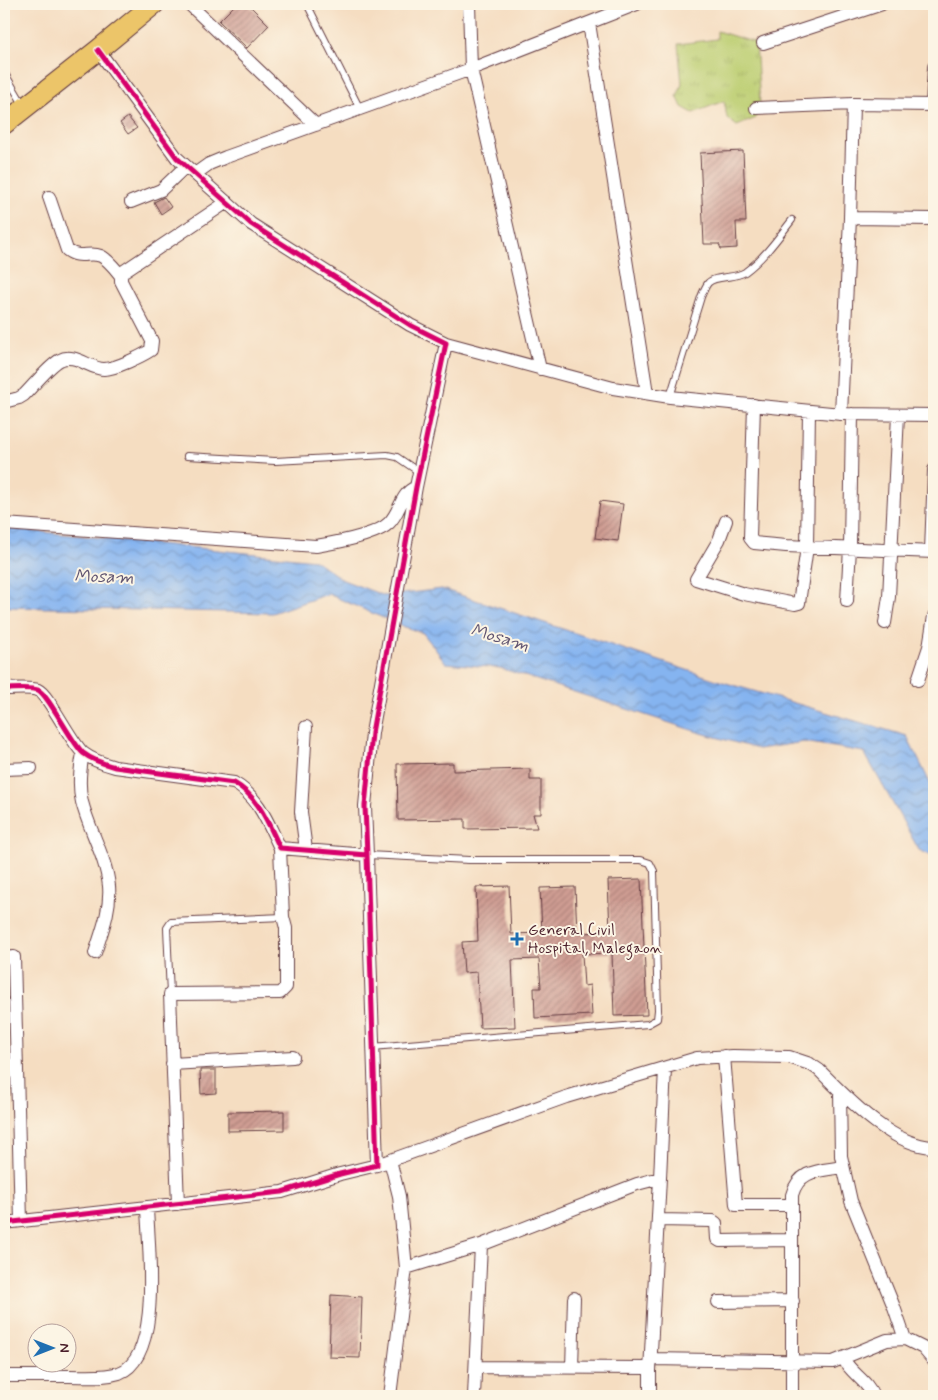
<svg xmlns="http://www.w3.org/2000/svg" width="938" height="1400" font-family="Mynerve,sans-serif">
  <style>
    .grass { fill: url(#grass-tufts); stroke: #83764e }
    .water { fill: url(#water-waves); stroke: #686a8e }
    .building { fill: url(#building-hatch) }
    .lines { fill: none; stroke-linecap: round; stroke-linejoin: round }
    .lane-casing { stroke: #643c42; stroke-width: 8 }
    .street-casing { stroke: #643c42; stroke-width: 14 }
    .primary-casing { stroke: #643c42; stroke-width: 22 }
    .lane { stroke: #fff; stroke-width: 6 }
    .street { stroke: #fff; stroke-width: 12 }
    .primary { stroke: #ecc569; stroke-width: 20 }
    .cycleway-casing { stroke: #fcf5e5; stroke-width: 8 }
    .cycleway { stroke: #d6006c; stroke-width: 5 }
    .poi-dot { fill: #1f6fb2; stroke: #fcf5e5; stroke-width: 2 }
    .labels { text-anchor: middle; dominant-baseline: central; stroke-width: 4; stroke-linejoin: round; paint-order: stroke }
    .poi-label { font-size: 16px; fill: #4a1f2b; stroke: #fcf5e5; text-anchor: start }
    .water-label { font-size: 18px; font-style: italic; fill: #5f5370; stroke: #fcf5e5 }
  </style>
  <defs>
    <pattern id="grass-tufts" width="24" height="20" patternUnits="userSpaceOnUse" patternTransform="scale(1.25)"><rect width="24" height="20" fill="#bcce71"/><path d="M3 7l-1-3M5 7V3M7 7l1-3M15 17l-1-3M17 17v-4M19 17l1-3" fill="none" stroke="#a3b062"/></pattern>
    <pattern id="water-waves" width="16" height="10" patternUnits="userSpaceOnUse" patternTransform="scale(1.25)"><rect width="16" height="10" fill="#85b4f0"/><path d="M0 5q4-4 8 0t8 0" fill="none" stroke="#6f92c3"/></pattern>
    <pattern id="building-hatch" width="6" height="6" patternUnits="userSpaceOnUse" patternTransform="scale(1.25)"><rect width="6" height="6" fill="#cf9d93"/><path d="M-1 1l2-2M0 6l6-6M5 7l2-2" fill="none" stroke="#aa7f78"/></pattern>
  </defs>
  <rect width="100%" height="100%" fill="#fcf5e5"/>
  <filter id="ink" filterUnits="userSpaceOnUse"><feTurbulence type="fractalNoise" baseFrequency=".02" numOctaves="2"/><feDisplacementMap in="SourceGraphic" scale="10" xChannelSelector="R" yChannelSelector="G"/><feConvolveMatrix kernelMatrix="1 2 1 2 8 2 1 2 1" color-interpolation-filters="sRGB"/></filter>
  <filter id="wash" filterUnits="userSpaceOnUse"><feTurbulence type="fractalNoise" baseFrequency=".0096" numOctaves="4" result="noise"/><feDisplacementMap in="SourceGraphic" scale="20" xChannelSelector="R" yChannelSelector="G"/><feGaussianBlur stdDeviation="1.12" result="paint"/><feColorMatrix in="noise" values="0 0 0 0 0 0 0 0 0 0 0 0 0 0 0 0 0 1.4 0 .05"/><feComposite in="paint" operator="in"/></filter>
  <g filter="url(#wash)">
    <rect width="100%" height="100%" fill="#f5ddc1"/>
    <!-- grass -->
    <path class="grass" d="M717 31 756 43 760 104 756 118 737 126 727 118 724 101 693 113 682 107 677 96 682 84 678 44 717 39Z"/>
    <!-- water -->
    <path class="water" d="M4 528 315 560 343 580 385 596 442 589 726 683 907 736 934 791V857L919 850 864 752 804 742 758 749 698 732 500 668 446 663 423 633 402 626 328 594 272 613 4 607Z"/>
    <g id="blocks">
      <!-- building -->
      <path class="building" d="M236 4H248L269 25 247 48 219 21Z
        M128 117 137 128 128 134 120 123Z
        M743 151 746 222H736L737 248 721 249 719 244H704L700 153Z
        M164 197 171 207 161 214 154 202Z
        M600 501 623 504 618 541 595 538Z
        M453 763V771L530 769V780H541V814H533L537 828 465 829V819L398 820 397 764Z
        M641 879 647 1015 614 1016 612 953 582 954 584 986 590 985 592 1015 535 1018 534 988H541L539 959 512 960 515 1027 480 1028 477 972 464 973 462 942 478 941 476 887 509 886 511 934 542 933 540 888 575 887 577 933 610 932 608 880Z
        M200 1070H216V1093L201 1094Z
        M284 1111V1130L228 1131V1112Z
        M331 1295 362 1297 360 1358 329 1357Z"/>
    </g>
  </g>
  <g filter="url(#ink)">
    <use href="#blocks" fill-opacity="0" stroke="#643c42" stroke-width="1"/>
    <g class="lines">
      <defs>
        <path id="lane" d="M307 4 360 109
          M4 72 24 106
          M670 397 701 297C703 292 705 287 708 283 715 275 735 279 745 272 764 258 778 238 792 220
          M187 456 275 461 387 455 397 457 419 472
          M367 855 469 860H641L650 863 654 871 658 1010 657 1019 648 1024 372 1047
          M170 994 167 928 171 922 283 917"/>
        <path id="street" d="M189 4 316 125
          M589 23 647 393
          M763 43 882 4
          M98 50 177 158 251 224 410 325 446 343 416 487 372 733 365 806 367 855
          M932 105 934 67
          M756 108 853 104
          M195 174 209 164 226 157 471 69 469 4
          M49 197 67 250C80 260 88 251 101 256 109 260 116 270 121 276
          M131 202 161 190 186 166
          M850 218 853 104 934 105
          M446 343 613 388 670 397 841 414 934 415
          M540 369 471 69 637 4
          M4 402 19 398 24 395C33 386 50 365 60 360 74 352 90 369 104 369 115 369 142 356 151 350L152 341 121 281V276L124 271 227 202
          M754 405 750 538 754 543 786 546 934 552
          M841 414 850 218 934 219
          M726 521 719 540 696 579 744 594 795 604 799 603 807 547 809 411
          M4 524 316 546C334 543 377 535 389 523 401 511 400 494 416 487
          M931 551 934 470
          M847 601 850 548 852 414
          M885 623 889 597 898 415
          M918 680 929 647 934 616
          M4 689C14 689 29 687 38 690 48 694 71 742 83 753 92 760 104 764 115 767L234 783C259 797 268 823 280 848L367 855 377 1165 340 1174 282 1192 4 1223
          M306 727 301 812 306 850
          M83 753C80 769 78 786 82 802 89 830 106 857 109 886 111 909 102 931 95 953
          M4 769 31 768
          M4 958 14 957 21 1221
          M724 1056 736 1205H792
          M172 1064 293 1057
          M840 1091 841 1156 851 1201 894 1307 905 1339
          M390 1160 399 1196 406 1268 390 1396
          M377 1165 566 1097 697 1058 733 1056 789 1057 810 1064 819 1070C847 1098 891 1146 934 1147
          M660 1178 665 1068
          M178 1204 170 994 280 993 286 987V928L283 917 280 848
          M658 1220 713 1221 716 1223 717 1239 720 1241 792 1240
          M481 1245 637 1184 660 1178 650 1371
          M406 1268 481 1245 474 1396
          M718 1302 793 1301
          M843 1358C850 1373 868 1381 873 1396
          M652 1359 833 1362 887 1340 905 1339 923 1348 934 1361
          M476 1367 650 1368V1396
          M572 1368 574 1298
          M4 1376C26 1376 47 1376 69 1376 86 1376 103 1378 119 1373 163 1357 148 1245 147 1207
          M792 1396V1195C799 1169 820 1171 843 1167"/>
        <path id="primary" d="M4 124 98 50 154 4"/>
      </defs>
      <!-- lane casing -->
      <use href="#lane" class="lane-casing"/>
      <!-- street casing -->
      <use href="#street" class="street-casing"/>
      <!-- primary casing -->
      <use href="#primary" class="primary-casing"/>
      <!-- lane -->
      <use href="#lane" class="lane"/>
      <!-- street -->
      <use href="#street" class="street"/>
      <!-- primary -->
      <use href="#primary" class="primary"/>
      <defs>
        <path id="cycleway" d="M98 50 177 158 251 224 410 325 446 343 416 487 372 733 365 806 367 855
          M4 689C14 689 29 687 38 690 48 694 71 742 83 753 92 760 104 764 115 767L234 783C259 797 268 823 280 848L367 855 377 1165 340 1174 282 1192 4 1223"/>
      </defs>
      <!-- cycleway casing -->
      <use href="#cycleway" class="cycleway-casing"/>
      <!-- cycleway -->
      <use href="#cycleway" class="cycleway"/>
    </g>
  </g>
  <!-- markers -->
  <path class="poi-dot" d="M514.5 931.5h5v5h5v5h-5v5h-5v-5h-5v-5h5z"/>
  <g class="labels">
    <!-- poi labels -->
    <g class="poi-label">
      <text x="528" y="930">General Civil<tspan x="528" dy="18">Hospital, Malegaon</tspan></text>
    </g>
    <!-- water labels -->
    <g class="water-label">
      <text transform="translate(104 577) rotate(1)">Mosam</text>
      <text transform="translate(500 638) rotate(16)">Mosam</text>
    </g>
  </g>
  <!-- margin -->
  <rect width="938" height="1400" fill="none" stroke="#fcf5e5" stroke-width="20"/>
  <!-- north arrow -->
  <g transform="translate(52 1348) rotate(90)"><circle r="24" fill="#fcf5e5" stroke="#b59f9b"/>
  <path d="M0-4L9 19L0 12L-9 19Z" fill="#1f6fb2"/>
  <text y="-8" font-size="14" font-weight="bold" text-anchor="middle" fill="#4a1f2b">N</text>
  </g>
</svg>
